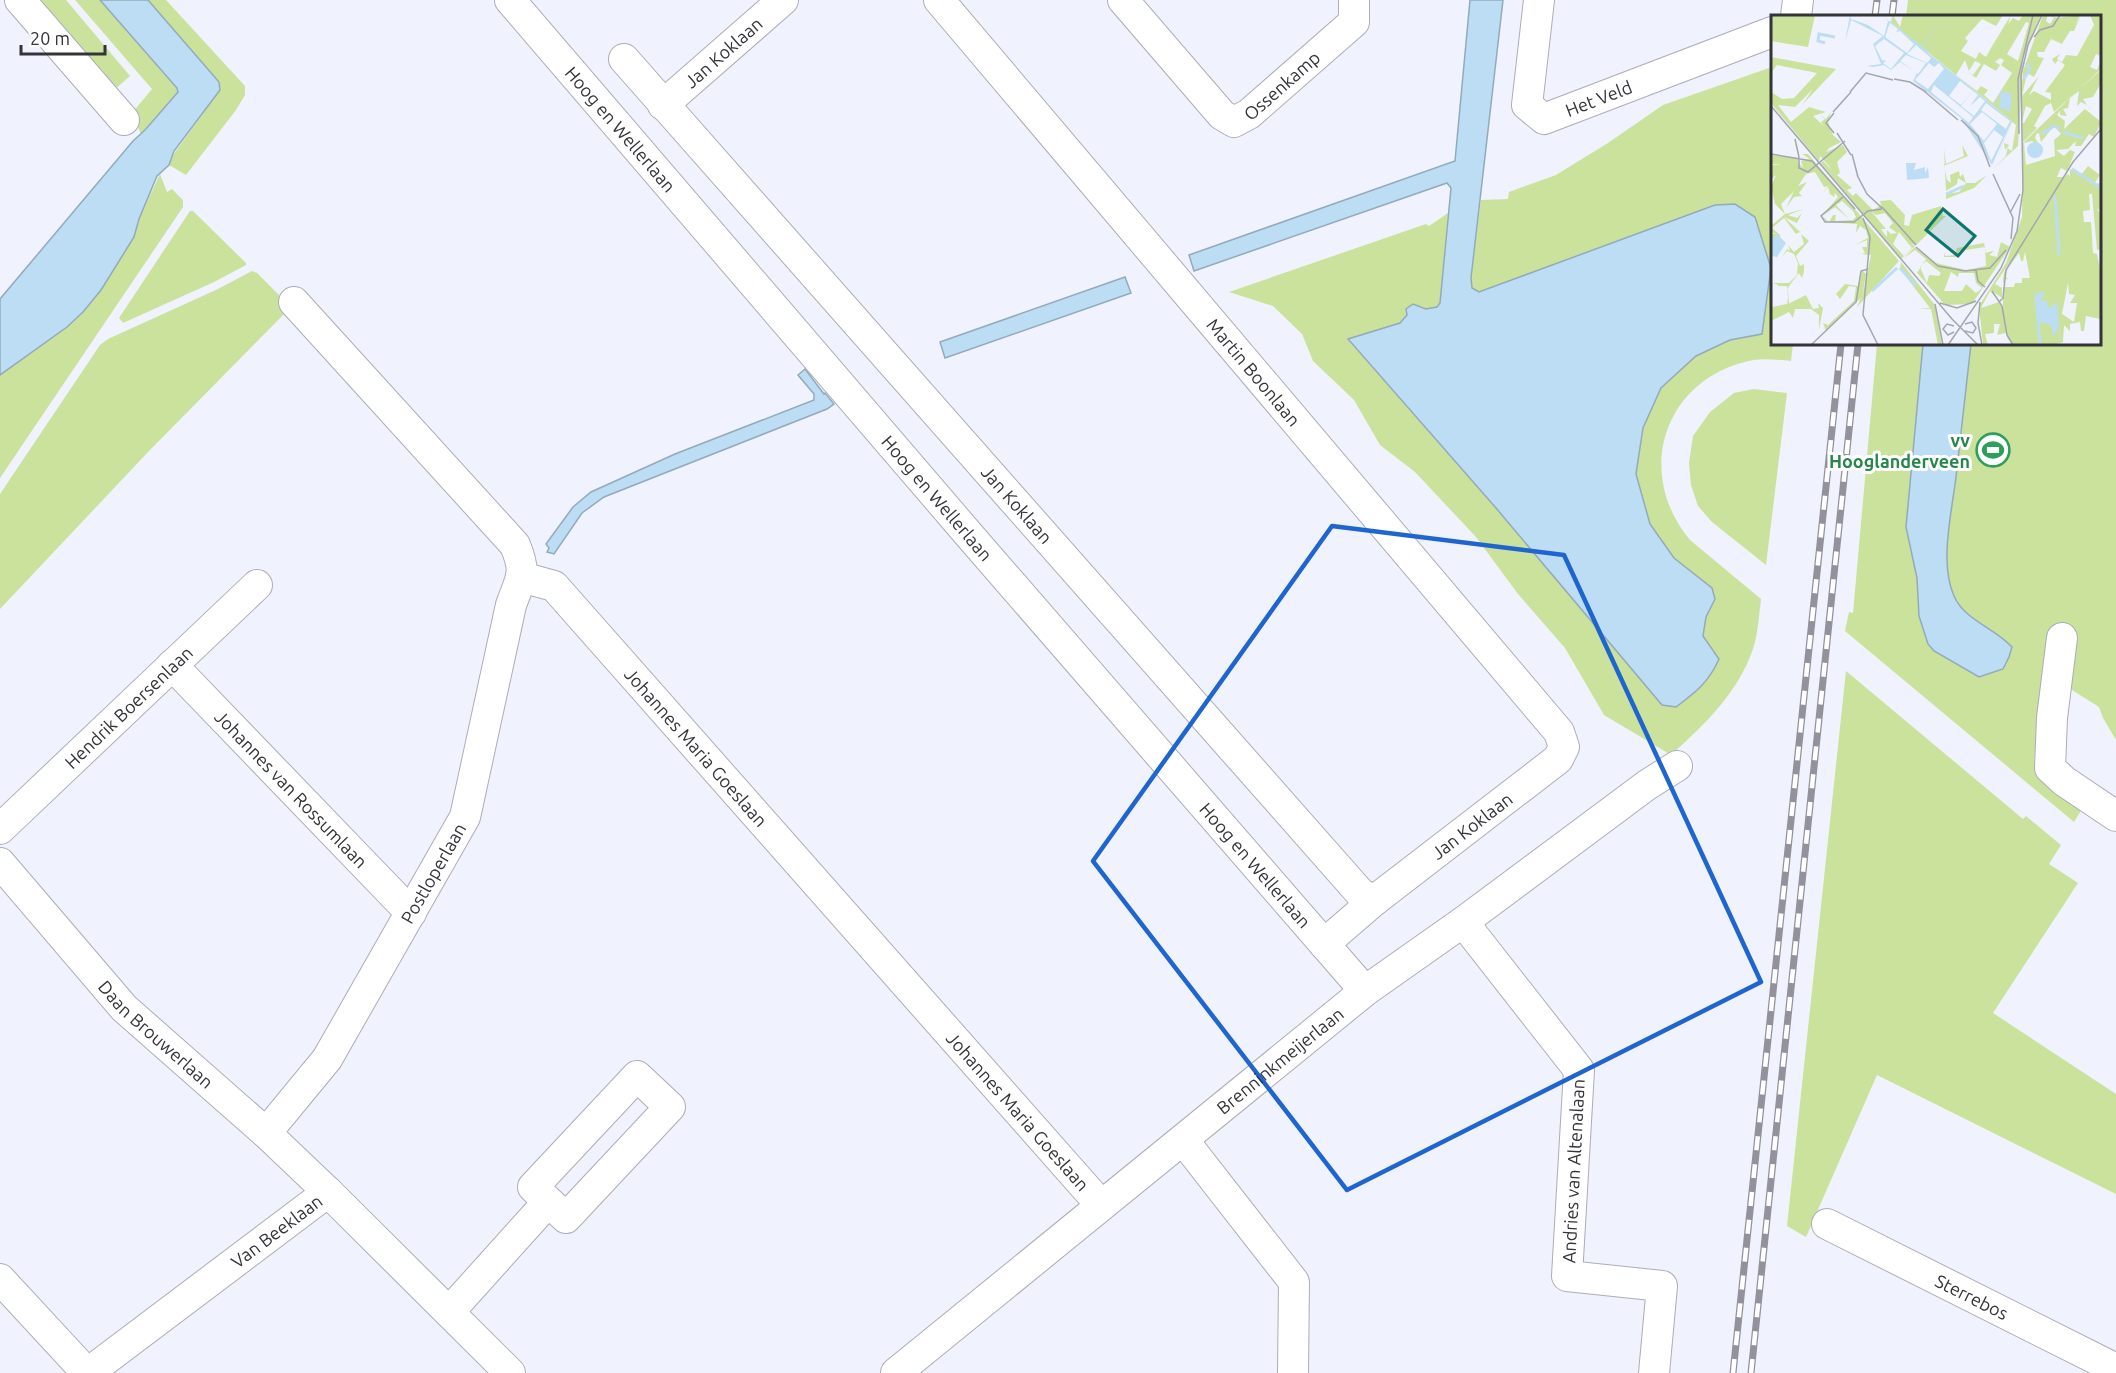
<svg xmlns="http://www.w3.org/2000/svg" width="2116" height="1373" font-family="Ubuntu,sans-serif">
  <style>
    .green { fill: #cbe29c }
    .water { fill: #bcddf3; stroke: #93aabb; stroke-width: 1.5 }
    .lines { fill: none; stroke-linecap: round; stroke-linejoin: round }
    .minor-casing { stroke: #abadb8; stroke-width: 32 }
    .minor { stroke: #fff; stroke-width: 30 }
    .rail-casing { stroke: #91929b; stroke-width: 7 }
    .rail { stroke: #fff; stroke-width: 4.5; stroke-dasharray: 14; stroke-linecap: butt }
    .marked { fill: none; stroke: #1f65d0; stroke-width: 4.5; stroke-linejoin: round }
    .labels { text-anchor: middle; dominant-baseline: central; stroke-width: 6; stroke-linejoin: round; paint-order: stroke }
    .street-label { font-size: 18px; fill: #333338; stroke: #fff }
    .leisure-label { font-size: 18px; font-weight: bold; fill: #27864d; stroke: #fff; text-anchor: end }
    .inset-river { fill: none; stroke: #bcddf3; stroke-width: 3 }
    .inset-road { fill: none; stroke: #a4a6af; stroke-width: 1.5 }
    .view { fill: #0f766e; fill-opacity: 0.15; stroke: #0f766e; stroke-width: 3 }
    .inset-edge { fill: none; stroke: #333338; stroke-width: 3 }
  </style>
  <rect width="100%" height="100%" fill="#f0f2fe"/>
  <!-- green -->
  <path class="green" d="M35 0H66L130 76 113 91Z
    M75 0H100L177 88 178 92 141 134 132 113 152 89Z
    M148 0H166L245 86V95L236 110 186 175 169 165 173 155 218 93 220 90 219 82Z
    M1908 0H2116V740L2103 718 2099 707 2045 673 2034 760 2045 783 2082 809 2074 822 1845 631 1849 612 1853 613 1877 344H2100V16H1906Z
    M1772 67V344H1793L1791 361C1779 360 1765 358 1754 360 1665 376 1633 472 1690 540L1761 599C1759 615 1758 634 1753 649 1738 693 1704 725 1671 755L1604 715 1565 648 1518 594 1476 537 1415 472 1380 445 1354 400 1313 361 1302 334 1273 306 1229 292 1426 224 1429 226 1448 213 1440 303 1437 307 1426 309 1421 306 1407 315 1400 323 1348 339 1496 508 1703 636 1706 617 1715 599 1712 588 1674 558 1650 524 1636 474 1643 428 1661 388 1696 356 1730 340 1762 334 1715 205 1478 292 1472 288 1471 278 1481 200 1508 199 1509 192 1556 175 1608 143 1663 105Z
    M160 174 167 192 172 189 183 200V207L0 478V375L67 327 83 312 101 290 133 237 139 219Z
    M190 211H193L246 263V265L214 282 123 323 119 318Z
    M252 271 257 273 283 299 287 311 149 451 0 609V494L100 345 108 339 218 289Z
    M1754 389 1787 393 1766 565 1712 522 1698 506 1691 485 1689 463 1693 436 1710 412 1734 393Z
    M1846 671 2023 819 2026 816 2061 845 2049 864 2078 883 1993 1013 2116 1094V1194L1877 1075 1806 1237 1787 1226Z"/>
  <!-- water -->
  <path class="water" d="M100 0H148L219 82 220 90 174 151 169 165 157 176 139 219 134 237 101 290 83 312 67 327 0 375V299L133 141 145 130 178 92 177 88Z
    M1470 0H1503L1471 278 1472 288 1479 292 1715 205 1735 204 1755 217 1771 268 1762 334 1730 340 1696 356 1661 388 1643 428 1636 474 1650 524 1674 558 1712 588 1715 599 1706 617 1703 636 1719 659C1709 682 1696 692 1676 707L1662 705 1496 508 1348 339 1400 323 1407 315 1406 309 1413 304 1426 309 1437 307 1440 303 1451 188 1447 183 1194 271 1189 255 1455 161Z
    M1125 277 1131 293 945 358 940 342Z
    M1923 344H1971C1966 388 1961 432 1956 477 1952 511 1939 563 1954 596 1965 621 1994 627 2012 647L2009 657 2003 669 1979 677 1934 651 1928 644 1919 616 1917 578 1906 527Z
    M805 369 824 394 825 393 834 404 827 409 604 497 582 513 554 554 547 552 549 548 546 544 573 507 591 492 675 454 814 400V394L798 375Z"/>
  <g class="lines">
    <defs>
      <g id="minor">
        <path d="M20 0 124 120"/>
        <path id="s1" d="M510 0 970 536 1365 991"/>
        <path id="s2" d="M1123 0 1222 115 1234 122 1249 114 1354 22V0"/>
        <path id="s3" d="M1539 0 1527 105 1544 119 1772 32"/>
        <path d="M1796 16 1798 0"/>
        <path id="s4" d="M624 59 1361 894 1375 900 1558 759 1564 747 1559 732 939 0"/>
        <path id="s5" d="M663 105 783 0"/>
        <path id="s6" d="M521 577 554 586 1101 1205"/>
        <path d="M2062 638 2052 718 2050 768 2064 781 2116 816"/>
        <path id="s7" d="M172 665 411 913"/>
        <path id="s8" d="M0 829 257 585"/>
        <path id="s9" d="M0 863 124 1008 266 1133 328 1192"/>
        <path d="M1463 922 1579 1070 1567 1276 1662 1286 1654 1373"/>
        <path d="M1324 944 1375 900"/>
        <path d="M637 1076 670 1107 566 1218 533 1187Z"/>
        <path id="s10" d="M266 1133 327 1059 465 817 511 605C521 577 527 574 515 545L294 302"/>
        <path d="M1184 1141 1294 1282 1293 1373"/>
        <path id="s11" d="M1827 1224 2116 1369"/>
        <path d="M0 1279 87 1373"/>
        <path d="M449 1312 548 1202"/>
        <path id="s12" d="M88 1373 328 1192 510 1373"/>
        <path id="s13" d="M896 1373 1365 991 1463 922 1647 785 1677 766"/>
      </g>
    </defs>
    <!-- minor casing -->
    <use href="#minor" class="minor-casing"/>
    <!-- minor -->
    <use href="#minor" class="minor"/>
    <defs>
      <path id="rail" d="M1875 16 1877 0
        M1892 16 1894 0
        M1733 1373 1841 344
        M1751 1373 1858 344"/>
    </defs>
    <!-- rail casing -->
    <use href="#rail" class="rail-casing"/>
    <!-- rail -->
    <use href="#rail" class="rail"/>
  </g>
  <!-- marked area -->
  <path class="marked" d="M1332 526 1564 555 1761 982 1347 1190 1093 861Z"/>
  <!-- icons -->
  <defs>
    <symbol id="stadium-ring" viewBox="-11 -11 22 22"><circle r="9.5" fill="#fff" stroke="#2e9e5b" stroke-width="1.5"/><path d="M0-5a6.5 5 0 1 0 0 10a6.5 5 0 1 0 0-10ZM-3.5-1.8h7v3.6h-7Z" fill="#2e9e5b"/></symbol>
  </defs>
  <g fill-rule="evenodd">
    <use href="#stadium-ring" x="1974" y="431" width="38" height="38"/>
  </g>
  <g class="labels">
    <!-- street labels -->
    <g class="street-label">
      <text stroke="none"><textPath href="#s5" startOffset="80">Jan Koklaan</textPath></text>
      <text stroke="none"><textPath href="#s2" startOffset="226">Ossenkamp</textPath></text>
      <text stroke="none"><textPath href="#s3" startOffset="186">Het Veld</textPath></text>
      <text stroke="none"><textPath href="#s1" startOffset="170">Hoog en Wellerlaan</textPath></text>
      <text transform="translate(1254 372) rotate(50)">Martin Boonlaan</text>
      <text stroke="none"><textPath href="#s1" startOffset="656">Hoog en Wellerlaan</textPath></text>
      <text stroke="none"><textPath href="#s4" startOffset="594">Jan Koklaan</textPath></text>
      <text stroke="none"><textPath href="#s8" startOffset="177">Hendrik Boersenlaan</textPath></text>
      <text stroke="none"><textPath href="#s6" startOffset="249">Johannes Maria Goeslaan</textPath></text>
      <text stroke="none"><textPath href="#s7" startOffset="172">Johannes van Rossumlaan</textPath></text>
      <text stroke="none"><textPath href="#s4" startOffset="1251">Jan Koklaan</textPath></text>
      <text stroke="none"><textPath href="#s1" startOffset="1142">Hoog en Wellerlaan</textPath></text>
      <text stroke="none"><textPath href="#s10" startOffset="310">Postloperlaan</textPath></text>
      <text stroke="none"><textPath href="#s9" startOffset="232">Daan Brouwerlaan</textPath></text>
      <text stroke="none"><textPath href="#s13" startOffset="495">Brenninkmeijerlaan</textPath></text>
      <text stroke="none"><textPath href="#s6" startOffset="735">Johannes Maria Goeslaan</textPath></text>
      <text transform="translate(1573 1171) rotate(-87)">Andries van Altenalaan</text>
      <text stroke="none"><textPath href="#s12" startOffset="236">Van Beeklaan</textPath></text>
      <text stroke="none"><textPath href="#s11" startOffset="162">Sterrebos</textPath></text>
    </g>
    <!-- leisure labels -->
    <g class="leisure-label">
      <text x="1970" y="440">vv<tspan x="1970" dy="21">Hooglanderveen</tspan></text>
    </g>
  </g>
  <!-- overview -->
  <g transform="translate(1771 15)">
    <rect width="330" height="330" fill="#f0f2fe"/>
    <path d="M0 0H44L37 32 0 26ZM122 0 129 12 132 0H232L225 11 211 4 194 23 197 26 190 36 205 44 208 37 215 42 220 33 240 0 237 9 242 3 248 6 252 0H270L252 43 247 131 221 155 235 141 237 131 234 135 233 128 238 130 236 133 241 136 245 110 241 107 225 146 241 106 120 7ZM255 7 258 8 247 46 236 39ZM229 43 233 45 230 50 241 58 231 74 220 66 231 74 222 88 213 80 217 75 210 71 206 76 185 60 194 45 198 56 204 46 210 49 202 60 197 57 205 63 213 49 225 56 229 50 224 47ZM272 0H277L275 6 279 9 283 3 278 0 286 3 309 0 303 12 310 0 303 16H299L291 29 280 24 273 37H266L267 42 273 43 263 62 256 58 251 81 268 61 258 80 263 76 280 85V78L274 77 294 50 287 45 284 49 281 44 289 39 286 44 291 47 295 40 306 41 323 10 319 0H330V41L325 39 319 52 326 55 330 45V54L283 97 280 88 274 91 263 111 266 113 252 127 251 108H253L261 94 255 91 251 107 250 79 252 56ZM0 42 65 54 31 90 42 74 24 92 7 90 20 107 38 92 55 97 42 101 53 111 50 107 54 104 49 100 55 104 60 97 57 107 62 120 70 127 58 133 55 137 72 130 76 137 66 147 69 158 66 160 81 173 76 175 82 181 85 178 102 195 110 190 109 186 120 185 134 200 133 210 138 211 141 200 170 191 172 201H175L145 230 140 229 144 231 130 244 50 148 52 146 61 155 58 151 49 141 48 146 0 88V77L11 84 23 83 46 58 6 50 0 58ZM100 196 105 200 114 198 122 208 118 212 126 218 120 219 116 215V222L110 214H115ZM128 217 141 233 133 241 122 229ZM330 55V68L322 82 312 84 316 90 310 87 306 91 308 76 299 83 297 93 292 94 296 101 289 100V96L286 100 294 106 293 114 314 94 330 107 323 122 318 119 310 131H304L305 126 297 134 285 135 293 141 299 135 304 137 296 156 290 153 288 157 286 162H293L283 177 296 159 299 161V154L310 160 317 151 329 160 323 169 330 168V195L326 194 330 199V234L326 235 321 179H318L319 195 312 196 313 207H320L322 238 326 239 329 253 330 239 329 304 315 301 313 316H310L309 307 299 309V316L293 310 292 327 282 330H243L237 323 238 328 235 318 226 320 229 309H223V318L214 319 217 330H212L208 291 235 248 251 202 252 128 307 75ZM283 111 290 119 283 125 284 141 255 150 253 128 261 126 270 132 264 123 265 119 268 118 270 127ZM254 237 259 263H251V268H244L243 272H232V294L228 287 210 293 219 276 228 286 220 275 231 283V273L224 269 241 244 233 258 232 264V269L234 263 238 265 234 261 237 253 248 238 250 246H252ZM297 268 298 279 304 280 299 288H306L303 307 291 299ZM191 130 197 141 175 150 173 149 176 165 180 168 179 160 188 156 189 162 192 159 195 168H204L216 160 203 173 175 184V179L188 177 195 168 187 163 186 169 175 176 173 134 175 149 193 141ZM31 139H37L128 246 86 292 90 283 55 316 52 308 57 310 83 286 85 272 78 271 69 284 65 279 74 269 87 271 91 255 95 259 91 283 100 240 90 239 94 238 91 232H96V225L83 230 97 223 95 215 89 211 85 218 86 209 56 207 50 202 67 182 64 178 63 182 59 179 57 172 51 179 57 171 53 172 44 157 35 159 27 171 36 167 28 178 31 181 23 182 15 193 23 176 10 189 14 199 33 194 17 200 26 203 31 198 26 208 13 202 29 217 25 219 13 203 1 213 10 221 0 225V219H5L0 217V211L14 199 4 189 0 172 5 160 0 164V150H11L0 149V140L27 143V147L32 153 30 146 39 144ZM71 186 82 196 85 202 82 205 64 206 65 200H62L58 207 51 201 64 192 78 204 65 190ZM30 219 38 226 25 241 29 251 33 249V257L31 263 28 258 18 271 16 275 17 276 18 288 17 289 35 280 42 294 48 293 47 288 52 293 48 315V300L40 294H24L22 303 18 297 0 306 1 292 16 289 17 283 16 271H7L8 290 7 270 2 268H18L26 260 27 248 23 239 16 236 11 242 16 234 19 236 17 230 23 237 33 229ZM230 227 239 232 201 289 174 290 134 244 146 258 155 244 144 235 133 243 144 232 165 248 195 255 215 251 214 232 188 236 186 242H173V237L174 241 184 240 186 233 213 228 215 238 221 236H223L218 240 226 242ZM155 246 170 258 168 261 158 260 156 268 149 252ZM180 257 187 262 188 258H203L205 268 211 273 205 278 195 269 191 276H173ZM130 247 164 290 171 330H167L160 294H147L159 293 129 254Z" fill="#cbe29c" fill-rule="evenodd"/>
    <path d="M79 0 80 4 97 10 113 21 117 6 110 0 119 7 122 1 120 7 150 31 172 1 151 31 157 36 177 6 156 37 241 106 221 150 190 103 142 66 146 58 129 47 120 55 113 50 102 52 96 51 110 49 102 29 112 21 80 5 74 27ZM119 8 127 14 125 17 129 16 143 29 136 38 114 22ZM113 24 133 38 120 54 112 48 115 46 111 45 104 31ZM145 30 160 43 156 48 136 39ZM135 40 155 48 147 59 129 46ZM158 48 163 52 168 48 173 54 157 74 144 65ZM189 66 202 76 190 90 178 81ZM163 70 202 102 198 108 160 77ZM202 76 207 80 199 91 209 82 214 86 203 101 190 91ZM215 88 239 106 235 114 210 95ZM211 97 226 109 213 126 199 109ZM223 115 232 122 220 146 213 128ZM221 66 231 74 233 71 230 76 241 79 239 97 228 92 230 77 223 89 222 88 220 87 213 81 222 89 231 74ZM256 135a8 8 0 1 1 16 0a8 8 0 1 1-16 0ZM135 148H145L143 155 154 152V158L157 152 158 163 136 165ZM6 219 15 228 1 250 6 242 0 241V225ZM266 274 267 278 275 277 269 285 276 286 277 294 286 287 289 324 288 327 277 330 288 327V312L282 322 280 310 269 307V312H268Z" fill="#bcddf3" fill-rule="evenodd"/>
    <path class="inset-river" d="M54 28 47 26 48 19 64 22M253 64 259 54 255 48M292 117 312 123M271 119 283 111 289 114M301 154 330 173M175 179 193 171M284 180 288 240M129 253 145 271M101 276 126 253M265 279 269 330"/>
    <path class="inset-road" d="M263 22 269 15 282 11 289 0M123 64 139 67 155 77M153 76 187 105M79 77 95 58 122 65M0 91 181 304 207 330M62 97 80 77M190 105 207 121 219 152M63 118 55 108 63 98M66 118 80 140M248 119 247 64 262 0M24 124 28 142M0 139 41 146 84 194M81 139 87 162M28 142V153L37 157 74 126M222 159 242 203 240 224M86 160 96 179 111 193M72 182 50 201 54 207H83L97 196 111 194M111 192 145 230M239 198 249 179M92 203 99 222 92 300 107 330M145 232 167 251 194 256 219 253 235 235M205 255 207 266 214 272M221 276 231 291 236 320 242 330M209 287 207 308 211 330M228 287 232 283 235 255 302 147 330 114M169 288 186 293 205 286M164 289 172 330M194 309 201 307 205 313 202 318 194 316M183 311 176 309 172 314 177 320 183 317M40 330 85 287 90 256 97 254M177 330 230 253 246 216 252 175 250 60 257 30 271 0"/>
    <path class="view" d="M172 194 204 221 187 241 155 215Z"/>
    <rect width="330" height="330" class="inset-edge"/>
  </g>
  <!-- scale -->
  <path d="M21 45v9h84v-9" fill="none" stroke="#333338" stroke-width="3"/>
  <text x="30" y="45" font-size="18" fill="#333338" stroke="#ffffff" stroke-width="4.5" paint-order="stroke">20 m</text>
</svg>
